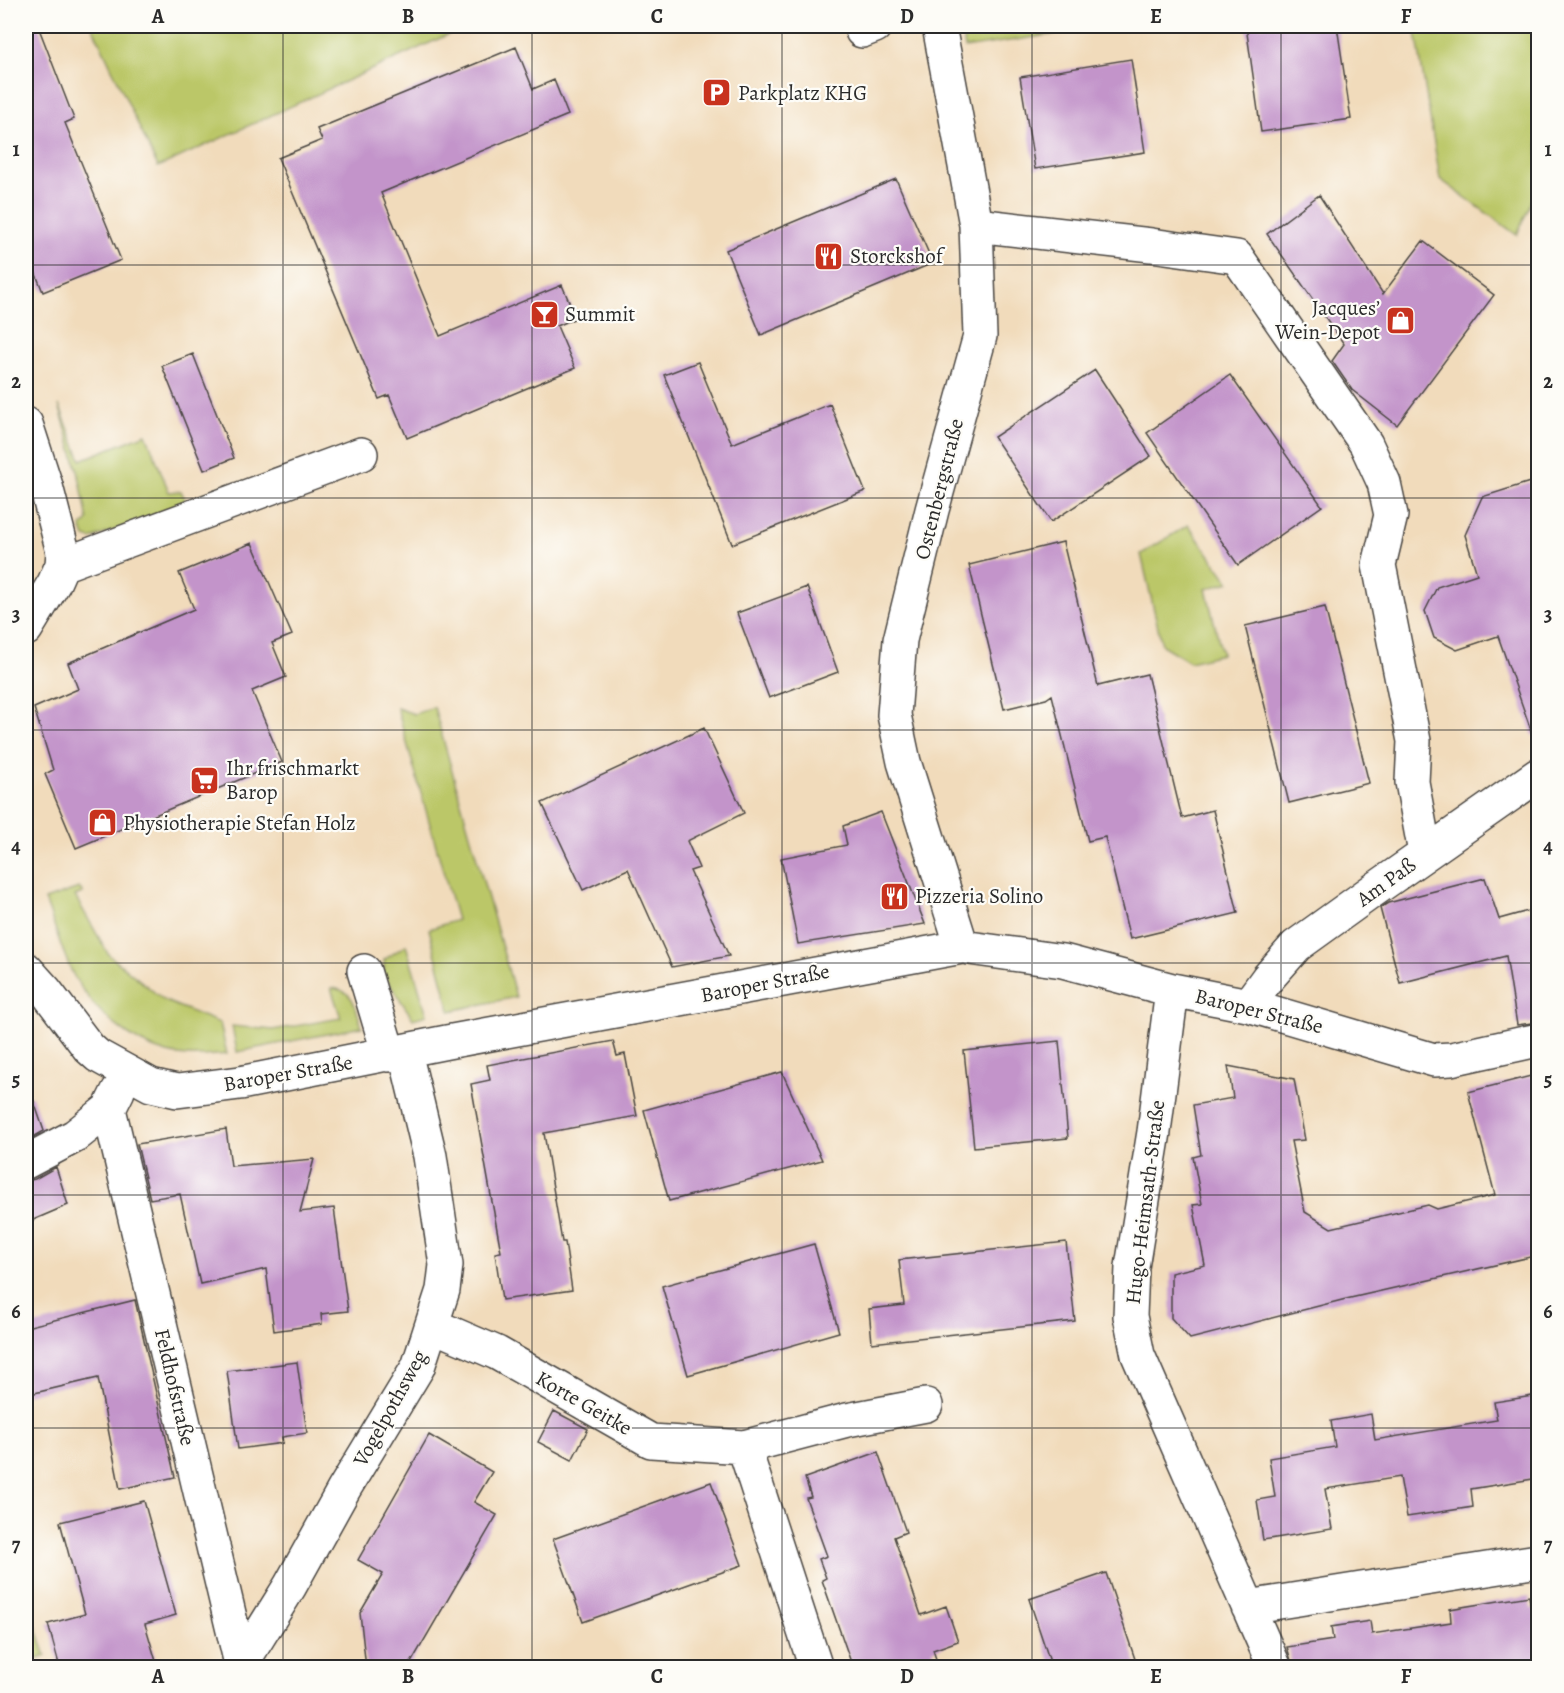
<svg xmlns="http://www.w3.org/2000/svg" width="1564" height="1693" font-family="Alegreya,serif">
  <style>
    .green { fill: #bbc768; stroke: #73794a; stroke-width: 1.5 }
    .building { fill: #c394ca }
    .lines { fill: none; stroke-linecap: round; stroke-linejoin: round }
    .minor-casing { stroke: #494541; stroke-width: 36 }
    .minor { stroke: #fff; stroke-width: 33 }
    .grid { fill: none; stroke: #2b2b2b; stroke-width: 1.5; stroke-opacity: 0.55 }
    .labels { text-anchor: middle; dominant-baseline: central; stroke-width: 4.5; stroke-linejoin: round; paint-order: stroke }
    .poi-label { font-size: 21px; fill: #2b2b2b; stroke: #fdfcf7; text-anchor: start }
    .street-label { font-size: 21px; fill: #2b2b2b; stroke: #fdfcf7 }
    .neatline { fill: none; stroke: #2b2b2b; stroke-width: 2 }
    .grid-label { font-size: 20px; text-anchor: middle; font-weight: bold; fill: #2b2b2b }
  </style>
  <rect width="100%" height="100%" fill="#fdfcf7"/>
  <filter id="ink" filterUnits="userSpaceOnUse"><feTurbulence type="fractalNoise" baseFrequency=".0167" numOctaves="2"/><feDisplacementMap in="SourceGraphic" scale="12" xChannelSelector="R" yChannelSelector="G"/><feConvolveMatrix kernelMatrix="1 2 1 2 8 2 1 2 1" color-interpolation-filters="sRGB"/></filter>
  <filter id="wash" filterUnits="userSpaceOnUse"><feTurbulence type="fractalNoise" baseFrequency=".008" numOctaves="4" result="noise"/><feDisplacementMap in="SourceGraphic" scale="24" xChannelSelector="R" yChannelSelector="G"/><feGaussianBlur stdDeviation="1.35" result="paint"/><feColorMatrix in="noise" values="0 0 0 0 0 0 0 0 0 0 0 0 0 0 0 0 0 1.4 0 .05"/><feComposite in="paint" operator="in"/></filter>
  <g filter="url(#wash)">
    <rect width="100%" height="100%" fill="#f1dbbb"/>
    <!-- green -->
    <path class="green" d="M92 26H467L158 167Z
      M961 26H1105L965 48Z
      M1415 26H1538V186L1517 235 1440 179Z
      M59 405 81 460 146 434 169 492 181 491 187 503 91 539 85 537 81 527 88 520 78 471Z
      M1188 525 1229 582 1206 589 1222 654 1190 662 1162 645 1141 554Z
      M434 707 516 997 450 1011 429 929 457 920 397 708 414 714Z
      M79 888 83 893 75 896 109 955 165 1001 220 1023 227 1054C207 1056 187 1058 167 1053 130 1043 94 1011 75 978 62 954 55 925 45 900Z
      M406 945 427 1015 413 1019 384 975V960Z
      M331 988C355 990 355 1007 362 1027L237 1052 232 1026 273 1030 341 1018Z
      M26 1598 46 1656 26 1663Z"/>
    <g id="blocks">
      <!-- building -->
      <path class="building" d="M26 26H38L74 119 65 123 121 260 43 292 26 249Z
        M1246 26H1337L1351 119 1261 132Z
        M516 47 533 89 554 80 568 115 381 193 440 336 562 285 576 318 557 326 575 368 407 438 389 395 379 399 278 158 322 140 317 129Z
        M1131 59 1145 152 1035 169 1020 77Z
        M896 179 933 263 761 335 726 250Z
        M1319 195 1383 294 1423 241 1494 295 1397 425 1352 390 1332 361 1344 344 1267 234Z
        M193 354 234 458 204 470 162 366Z
        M698 362 732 444 830 404 865 491 732 544 664 375Z
        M1095 370 1151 456 1051 522 994 437Z
        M1230 375 1322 506 1238 565 1147 433Z
        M1530 482 1539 509V735L1533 736 1498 636 1457 650 1434 638 1425 611 1437 587 1477 574 1465 535 1482 497Z
        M1063 542 1098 686 1147 674 1182 818 1213 810 1238 913 1130 939 1105 837 1088 841 1052 695 1046 699 1004 709 969 565Z
        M252 543 292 635 272 643 286 677 252 691 282 762 76 848 45 774 53 770 34 708 78 689 68 663 194 609 179 573Z
        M807 587 838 672 769 698 737 613Z
        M1325 607 1369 783 1289 803 1245 626Z
        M704 728 744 813 687 841 699 868 690 871 729 956 672 967 628 869 583 890 542 803Z
        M881 812 925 924 798 944 781 858 847 845 843 826Z
        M1485 878 1499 919 1539 908V1022L1517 1025 1506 956 1400 983 1380 908 1388 903Z
        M613 1041 617 1056 625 1054 637 1116 544 1133 562 1242H565L572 1290 502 1300 495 1253 501 1252 471 1084 490 1080 487 1065Z
        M1059 1041 1068 1138 974 1147 964 1051Z
        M1228 1066 1294 1079 1305 1140 1291 1141 1305 1212 1331 1228 1428 1205 1437 1209 1495 1195 1468 1092 1539 1074V1255L1346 1299 1190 1339 1171 1318V1273L1205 1265 1193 1205 1202 1204 1193 1157 1201 1155 1193 1105 1233 1098Z
        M782 1072 822 1160 669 1201 644 1110Z
        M32 1096 44 1131 26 1141V1097Z
        M226 1129 231 1166 314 1159 300 1212 334 1208 348 1311 321 1314 322 1324 274 1331 266 1269 200 1284 180 1194 150 1199 137 1144Z
        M56 1167 68 1205 26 1223V1181L35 1179Z
        M1066 1242 1075 1321 872 1343 869 1309 904 1305 899 1260Z
        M814 1244 839 1332 688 1375 662 1286Z
        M135 1300 175 1477 120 1489 98 1378 26 1395V1327Z
        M297 1362 307 1433 282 1437 283 1443 238 1449 227 1371Z
        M1539 1395V1478L1471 1489 1473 1507 1407 1517 1400 1477 1325 1489 1332 1529 1263 1540 1257 1500 1275 1497 1269 1458 1335 1447 1331 1421 1371 1414 1375 1440 1497 1420 1494 1402Z
        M554 1411 588 1429 572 1460 538 1442Z
        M429 1435 492 1472 474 1502 497 1515 408 1668H366L360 1613 383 1574 358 1560Z
        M878 1452 906 1532 894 1537 921 1615 946 1606 958 1641 933 1650 939 1668H853L822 1580 826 1578 819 1559 827 1556 806 1498 811 1497 805 1478Z
        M711 1482 742 1565 583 1622 553 1539Z
        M144 1501 176 1615 145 1624 158 1668H60L48 1624 85 1614 60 1522Z
        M1106 1573 1138 1668H1052L1029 1599Z
        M1529 1596 1531 1609 1539 1607V1668H1293L1288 1650 1287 1647 1333 1640 1331 1627 1370 1621 1372 1634 1451 1622 1450 1609Z"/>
    </g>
  </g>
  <g filter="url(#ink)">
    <use href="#blocks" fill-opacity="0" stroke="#494541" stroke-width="1.5"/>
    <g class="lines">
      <defs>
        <path id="minor" d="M939 26 976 225 980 336 932 510 900 640 894 715 904 762 962 947
          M862 31 875 26
          M976 225 1151 245 1237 257 1366 444 1384 483 1391 515 1379 565 1414 741 1412 782 1425 853
          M26 424 46 486 63 552 62 565 54 583 26 629
          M62 565 361 454
          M26 969 45 990 89 1048 98 1056 151 1085 177 1091 240 1083 447 1042 962 947 1063 961 1172 990 1248 1005 1434 1060 1451 1059 1538 1040
          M364 971 389 1055
          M1172 990 1154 1132 1132 1267 1130 1316 1138 1355 1275 1668
          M1248 1005 1267 979 1296 946 1371 892 1538 775
          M109 1109 241 1664
          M26 1162 75 1136 109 1109 118 1091
          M432 1325 497 1353 651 1441 744 1447 816 1668
          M744 1447 847 1420 926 1405
          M1248 1607 1538 1561
          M239 1668 290 1586 344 1489 418 1367 443 1290 446 1265 430 1156 405 1052"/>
      </defs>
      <!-- minor casing -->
      <use href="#minor" class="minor-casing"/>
      <!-- minor -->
      <use href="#minor" class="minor"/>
    </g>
  </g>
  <!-- grid -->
  <path class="grid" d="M283 26V1668M532 26V1668M782 26V1668M1032 26V1668M1281 26V1668M26 265H1538M26 498H1538M26 730H1538M26 963H1538M26 1195H1538M26 1428H1538"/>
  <!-- icons -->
  <defs>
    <symbol id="parking-square" viewBox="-11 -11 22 22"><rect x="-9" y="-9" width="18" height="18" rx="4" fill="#c8321e" stroke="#fdfcf7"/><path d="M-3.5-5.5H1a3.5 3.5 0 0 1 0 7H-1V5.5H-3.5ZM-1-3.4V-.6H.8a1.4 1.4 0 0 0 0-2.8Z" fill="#fff"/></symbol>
    <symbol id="restaurant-square" viewBox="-11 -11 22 22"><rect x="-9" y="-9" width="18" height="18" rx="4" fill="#c8321e" stroke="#fdfcf7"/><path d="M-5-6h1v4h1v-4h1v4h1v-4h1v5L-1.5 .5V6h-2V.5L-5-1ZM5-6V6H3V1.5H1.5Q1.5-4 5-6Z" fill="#fff"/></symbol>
    <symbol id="bar-square" viewBox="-11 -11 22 22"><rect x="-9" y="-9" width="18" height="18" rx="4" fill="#c8321e" stroke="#fdfcf7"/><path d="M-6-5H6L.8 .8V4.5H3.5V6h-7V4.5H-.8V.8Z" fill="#fff"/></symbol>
    <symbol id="shop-square" viewBox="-11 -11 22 22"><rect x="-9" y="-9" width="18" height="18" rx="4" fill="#c8321e" stroke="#fdfcf7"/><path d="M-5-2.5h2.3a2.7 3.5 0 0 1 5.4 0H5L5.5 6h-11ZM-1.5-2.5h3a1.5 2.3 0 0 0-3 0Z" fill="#fff"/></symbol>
    <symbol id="supermarket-square" viewBox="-11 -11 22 22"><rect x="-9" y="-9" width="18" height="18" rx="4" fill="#c8321e" stroke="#fdfcf7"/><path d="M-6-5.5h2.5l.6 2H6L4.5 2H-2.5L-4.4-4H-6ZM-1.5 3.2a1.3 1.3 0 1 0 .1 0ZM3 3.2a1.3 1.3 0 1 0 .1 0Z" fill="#fff"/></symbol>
  </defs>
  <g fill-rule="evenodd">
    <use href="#parking-square" x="700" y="76" width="33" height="33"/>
    <use href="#restaurant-square" x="812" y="240" width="33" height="33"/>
    <use href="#bar-square" x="528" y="298" width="33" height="33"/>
    <use href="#shop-square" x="1384" y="304" width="33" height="33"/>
    <use href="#supermarket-square" x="188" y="764" width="33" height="33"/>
    <use href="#shop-square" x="86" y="806" width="33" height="33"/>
    <use href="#restaurant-square" x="878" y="880" width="33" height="33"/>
  </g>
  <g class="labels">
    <!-- poi labels -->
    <g class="poi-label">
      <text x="738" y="93">Parkplatz KHG</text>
      <text x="850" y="256">Storckshof</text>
      <text x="1380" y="308" text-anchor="end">Jacques’<tspan x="1380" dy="24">Wein-Depot</tspan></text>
      <text x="565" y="314">Summit</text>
      <text x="226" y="768">Ihr frischmarkt<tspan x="226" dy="24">Barop</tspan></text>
      <text x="123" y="823">Physiotherapie Stefan Holz</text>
      <text x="915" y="896">Pizzeria Solino</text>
    </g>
    <!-- street labels -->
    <g class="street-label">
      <text transform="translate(939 489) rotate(-76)">Ostenbergstraße</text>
      <text transform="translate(1386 882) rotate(-36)">Am Paß</text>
      <text transform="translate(765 983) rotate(-11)">Baroper Straße</text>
      <text transform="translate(1259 1011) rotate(14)">Baroper Straße</text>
      <text transform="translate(288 1073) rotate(-10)">Baroper Straße</text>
      <text transform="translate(1145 1202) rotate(-83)">Hugo-Heimsath-Straße</text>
      <text transform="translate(175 1387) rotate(77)">Feldhofstraße</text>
      <text transform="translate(584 1403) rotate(30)">Korte Geitke</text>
      <text transform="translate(390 1408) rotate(-61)">Vogelpothsweg</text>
    </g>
  </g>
  <!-- margin -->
  <rect width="1564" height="1693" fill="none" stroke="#fdfcf7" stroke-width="66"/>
  <rect x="33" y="33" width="1498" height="1627" class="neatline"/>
  <g class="grid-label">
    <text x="158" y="23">A</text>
    <text x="408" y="23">B</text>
    <text x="657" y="23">C</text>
    <text x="907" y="23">D</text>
    <text x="1156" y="23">E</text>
    <text x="1406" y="23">F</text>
    <text x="16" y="156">1</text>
    <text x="1548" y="156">1</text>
    <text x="16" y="388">2</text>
    <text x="1548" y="388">2</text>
    <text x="16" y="621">3</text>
    <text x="1548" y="621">3</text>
    <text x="16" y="853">4</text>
    <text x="1548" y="853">4</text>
    <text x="16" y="1086">5</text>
    <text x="1548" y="1086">5</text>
    <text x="16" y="1318">6</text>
    <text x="1548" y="1318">6</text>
    <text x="16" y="1551">7</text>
    <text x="1548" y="1551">7</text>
    <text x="158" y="1683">A</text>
    <text x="408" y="1683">B</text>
    <text x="657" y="1683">C</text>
    <text x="907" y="1683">D</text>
    <text x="1156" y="1683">E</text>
    <text x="1406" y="1683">F</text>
  </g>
</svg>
